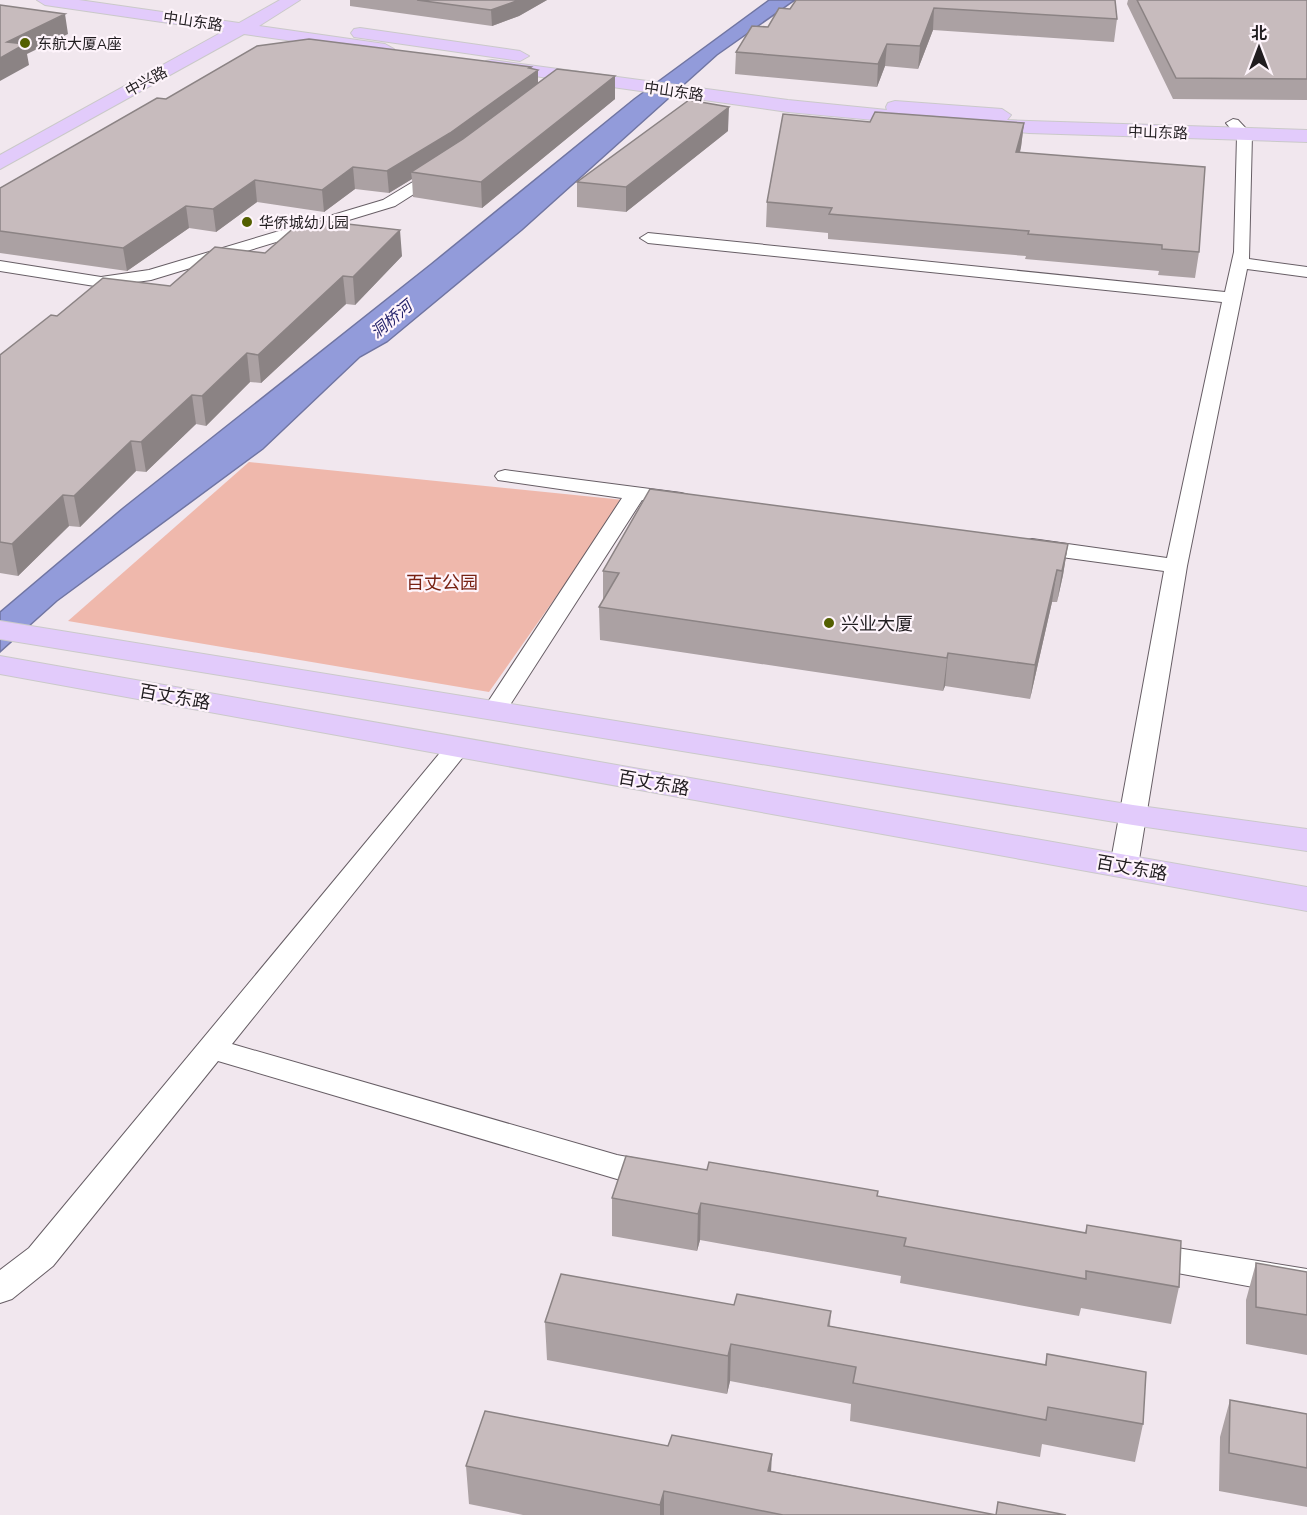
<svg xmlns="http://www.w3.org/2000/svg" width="1307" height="1515" font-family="Ubuntu,'Noto Sans SC',sans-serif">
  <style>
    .green { fill: #efb8ac }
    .water { fill: #929bda; stroke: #7075a2; stroke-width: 1.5 }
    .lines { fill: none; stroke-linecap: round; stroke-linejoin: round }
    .street-casing { stroke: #675e65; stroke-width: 2 }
    .primary-casing { stroke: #cac9c9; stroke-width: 2 }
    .street { fill: #fff; fill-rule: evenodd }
    .primary { fill: #e2cbfb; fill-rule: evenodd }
    .wall { fill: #aba1a3 }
    .shaded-wall { fill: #8b8384 }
    .building { fill: #c7bbbd; stroke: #8b8384; stroke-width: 1.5 }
    .poi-dot { fill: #535f00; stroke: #fef4fb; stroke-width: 2 }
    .labels { text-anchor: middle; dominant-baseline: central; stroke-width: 4.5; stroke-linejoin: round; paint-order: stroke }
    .far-street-label { font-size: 15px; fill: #211d20; stroke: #fef4fb }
    .far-poi-label { font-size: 15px; fill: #211d20; stroke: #fef4fb; text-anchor: start }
    .far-water-label { font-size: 16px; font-style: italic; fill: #25246c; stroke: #fef4fb }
    .park-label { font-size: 18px; fill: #782214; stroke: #fef4fb }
    .poi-label { font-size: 18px; fill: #211d20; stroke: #fef4fb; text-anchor: start }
    .street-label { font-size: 18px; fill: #211d20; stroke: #fef4fb }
  </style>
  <rect width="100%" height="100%" fill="#f1e7ee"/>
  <!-- green -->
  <path class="green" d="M249 462 624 500 489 692 68 621Z"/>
  <!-- water -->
  <path class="water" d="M769 0H795L717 55 522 230 387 342 360 357 263 449 57 601 0 652V612L123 508 431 264 634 99Z"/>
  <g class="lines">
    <defs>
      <path id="street" d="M1233 119 1238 120 1252 135 1249 259 1307 267V277L1247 269 1187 566 1138 866 1134 872 1124 875 1114 872 1110 866 1164 571 1032 553 1024 551 1021 546 1024 541 1032 539 1167 558 1222 302 648 243 640 238 648 233 1225 292 1234 252 1237 136 1226 123Z
        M441 165 449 170 447 173 395 206 151 280 101 287 0 271V261L101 277 149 270 383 200Z
        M505 470 681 493 688 495 692 499 688 503 681 505 642 500 506 711 503 716 494 718 485 716 482 711 622 498 498 480 495 476 498 472Z
        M458 739 467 742 471 747 467 752 232 1044 617 1155 669 1165 673 1174 669 1183 657 1186 617 1179 218 1061 53 1266 12 1299 0 1303V1270L29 1248 449 742Z
        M1146 1243 1307 1269V1297L1134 1265 1129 1256 1134 1247Z"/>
      <path id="primary" d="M37 0H79L239 23 280 0H300L259 26 385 44 394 49 385 54 244 34 0 169V155L224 31 45 5Z
        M360 28 520 51 529 56 520 61 354 37 351 33 354 29Z
        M492 60 788 100 887 110 886 107 888 103 895 101 1002 109 1011 115 1007 120 1029 121 1307 130V142L1029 133 971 127 968 123 973 119 924 115 927 118 924 122 917 124 788 112 486 69 483 65 486 61Z
        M0 621 1133 805 1307 829V851L1133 825 0 639Z
        M0 656 1307 887V911L0 674Z"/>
    </defs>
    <!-- street casing -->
    <use href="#street" class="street-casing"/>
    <!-- primary casing -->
    <use href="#primary" class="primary-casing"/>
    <!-- street -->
    <use href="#street" class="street"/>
    <!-- primary -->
    <use href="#primary" class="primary"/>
  </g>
  <!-- wall -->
  <path class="wall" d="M350 0H547L519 16 492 26 350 6Z
    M1115 0 1117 19 1114 42 933 30 918 69 885 66 877 87 735 74 736 52 790 9Z
    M1128 0H1307V100L1173 99 1127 4Z
    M532 69 538 83 615 76V99L482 208 413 197 412 179 389 193 355 189 324 212 257 202 216 232 189 228 127 271 0 253V188L166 99Z
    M870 122 1024 123 1021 147 1020 153 1199 252 1195 278 1158 275 1159 271 1025 259 1026 256 828 239V233L766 227 767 202Z
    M728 131 626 212 577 207V182Z
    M265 253 402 256 355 305 346 304 261 383 250 382 206 426 196 424 146 472 136 471 80 527 69 526 18 576 0 573V355L57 316 170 286Z
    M1068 544 1063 575 1057 602H1052L1030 699 945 686 943 691 600 640 599 607 603 601V571Z
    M707 1170 878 1197 1085 1233 1087 1225 1179 1287 1171 1324 1081 1308 1079 1316 900 1283 901 1276 700 1240 697 1251 612 1236V1198Z
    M1256 1263 1307 1272V1355L1246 1344V1300Z
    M734 1305 831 1311 830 1326 1045 1365 1047 1354 1143 1424 1135 1462 1042 1444 1040 1457 850 1421 851 1404 730 1381 727 1394 547 1360 545 1322Z
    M1230 1400 1307 1414V1507L1219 1491 1220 1437Z
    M466 1466 771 1471 996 1515H523L469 1504Z"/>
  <!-- shaded-wall -->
  <path class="shaded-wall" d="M519 0H547L519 16 492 26 491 10Z
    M934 8 933 30 918 69 920 46Z
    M65 14 68 34 27 54 29 65 0 81V58L7 42Z
    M887 44 885 66 877 87 878 64Z
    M531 67 532 74 538 70V90L452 154 411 172 412 179 389 193 387 171Z
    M615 76V99L482 208 481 182Z
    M729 107 728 131 626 212V187Z
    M1024 123 1021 147 1013 176 1016 152Z
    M353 167 355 189 324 212 322 190Z
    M255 180 257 202 216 232 213 209Z
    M186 206 189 228 127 271 123 248Z
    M400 230 402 256 355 305 353 277Z
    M343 276 346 304 261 383 258 355Z
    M247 353 250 382 206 426 202 396Z
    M192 395 196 424 146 472 141 442Z
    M131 441 136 471 80 527 74 496Z
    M63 495 69 526 18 576 12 544Z
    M1068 544 1063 575 1057 602 1062 571Z
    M1057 570 1052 602 1030 699 1035 665Z
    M948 653 945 686 943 691 947 658Z
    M701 1203 700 1240 697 1251 698 1214Z
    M731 1344 730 1381 727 1394 728 1356Z
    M772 1454 770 1491 768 1471Z
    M664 1491V1515H660V1505Z"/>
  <!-- building -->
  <path class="building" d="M417 0H519L491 10Z
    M796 0H1115L1117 19 934 8 920 46 887 44 878 64 736 52 752 26 768 27 779 8 790 9Z
    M1137 0H1307V79L1176 78Z
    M0 5 65 14 7 42 25 44 0 58Z
    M309 39 531 67 529 68 538 70 450 133 387 171 353 167 322 190 255 180 213 209 186 206 123 248 0 231V188L157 98 166 99 257 46Z
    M557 69 615 76 481 182 411 172 463 139Z
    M689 100 729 107 626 187 577 182Z
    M875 112 1024 123 1016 152 1205 167 1199 252 1162 249V245L1028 234 1029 231 829 214 832 208 767 202 783 114 870 122Z
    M304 219 400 230 353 277 343 276 258 355 247 353 202 396 192 395 141 442 131 441 74 496 63 495 12 544 0 542V355L51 315 57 316 103 278 170 286 215 247 265 253Z
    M650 489 1068 544 1062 571 1057 570 1035 665 948 653 947 658 599 607 619 573 603 571Z
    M626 1156 707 1170 709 1162 878 1191 877 1196 1086 1233 1087 1225 1181 1241 1179 1287 1086 1271V1279L904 1246 906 1238 701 1203 698 1214 612 1198Z
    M1256 1263 1307 1272V1315L1256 1307Z
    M561 1274 734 1305 737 1294 831 1311 828 1326 1046 1365 1047 1354 1146 1372 1143 1424 1048 1407 1046 1420 853 1383 856 1367 731 1344 728 1356 545 1322Z
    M1230 1400 1307 1414V1468L1229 1453Z
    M485 1411 668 1446 672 1435 772 1454 768 1471 996 1515H783L664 1491 660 1505 466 1466Z
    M998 1502 1066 1515H996Z"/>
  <!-- markers -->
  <g class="poi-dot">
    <circle cx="25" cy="43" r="6"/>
    <circle cx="247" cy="222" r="6"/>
    <circle cx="829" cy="623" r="6"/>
  </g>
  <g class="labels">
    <!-- far-street labels -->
    <g class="far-street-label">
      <text transform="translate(193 21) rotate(8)">中山东路</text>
      <text transform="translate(146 81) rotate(-29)">中兴路</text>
      <text transform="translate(674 91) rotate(8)">中山东路</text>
      <text transform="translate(1158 132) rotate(2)">中山东路</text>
    </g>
    <!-- far-poi labels -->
    <g class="far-poi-label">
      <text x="37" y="43">东航大厦A座</text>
      <text x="259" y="222">华侨城幼儿园</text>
    </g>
    <!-- far-water labels -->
    <g class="far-water-label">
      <text transform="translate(391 319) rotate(-40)">洞桥河</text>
    </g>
    <!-- park labels -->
    <g class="park-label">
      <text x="442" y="582">百丈公园</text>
    </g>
    <!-- poi labels -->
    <g class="poi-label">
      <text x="841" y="623">兴业大厦</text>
    </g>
    <!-- street labels -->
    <g class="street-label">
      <text transform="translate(175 696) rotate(10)">百丈东路</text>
      <text transform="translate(654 782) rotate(10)">百丈东路</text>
      <text transform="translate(1132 867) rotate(10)">百丈东路</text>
    </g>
  </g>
  <!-- north arrow -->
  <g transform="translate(1259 48)" stroke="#fef4fb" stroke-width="4.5" paint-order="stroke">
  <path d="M0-4.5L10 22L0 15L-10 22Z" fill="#211d20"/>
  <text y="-9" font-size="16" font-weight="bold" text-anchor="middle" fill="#211d20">北</text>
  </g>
</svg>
